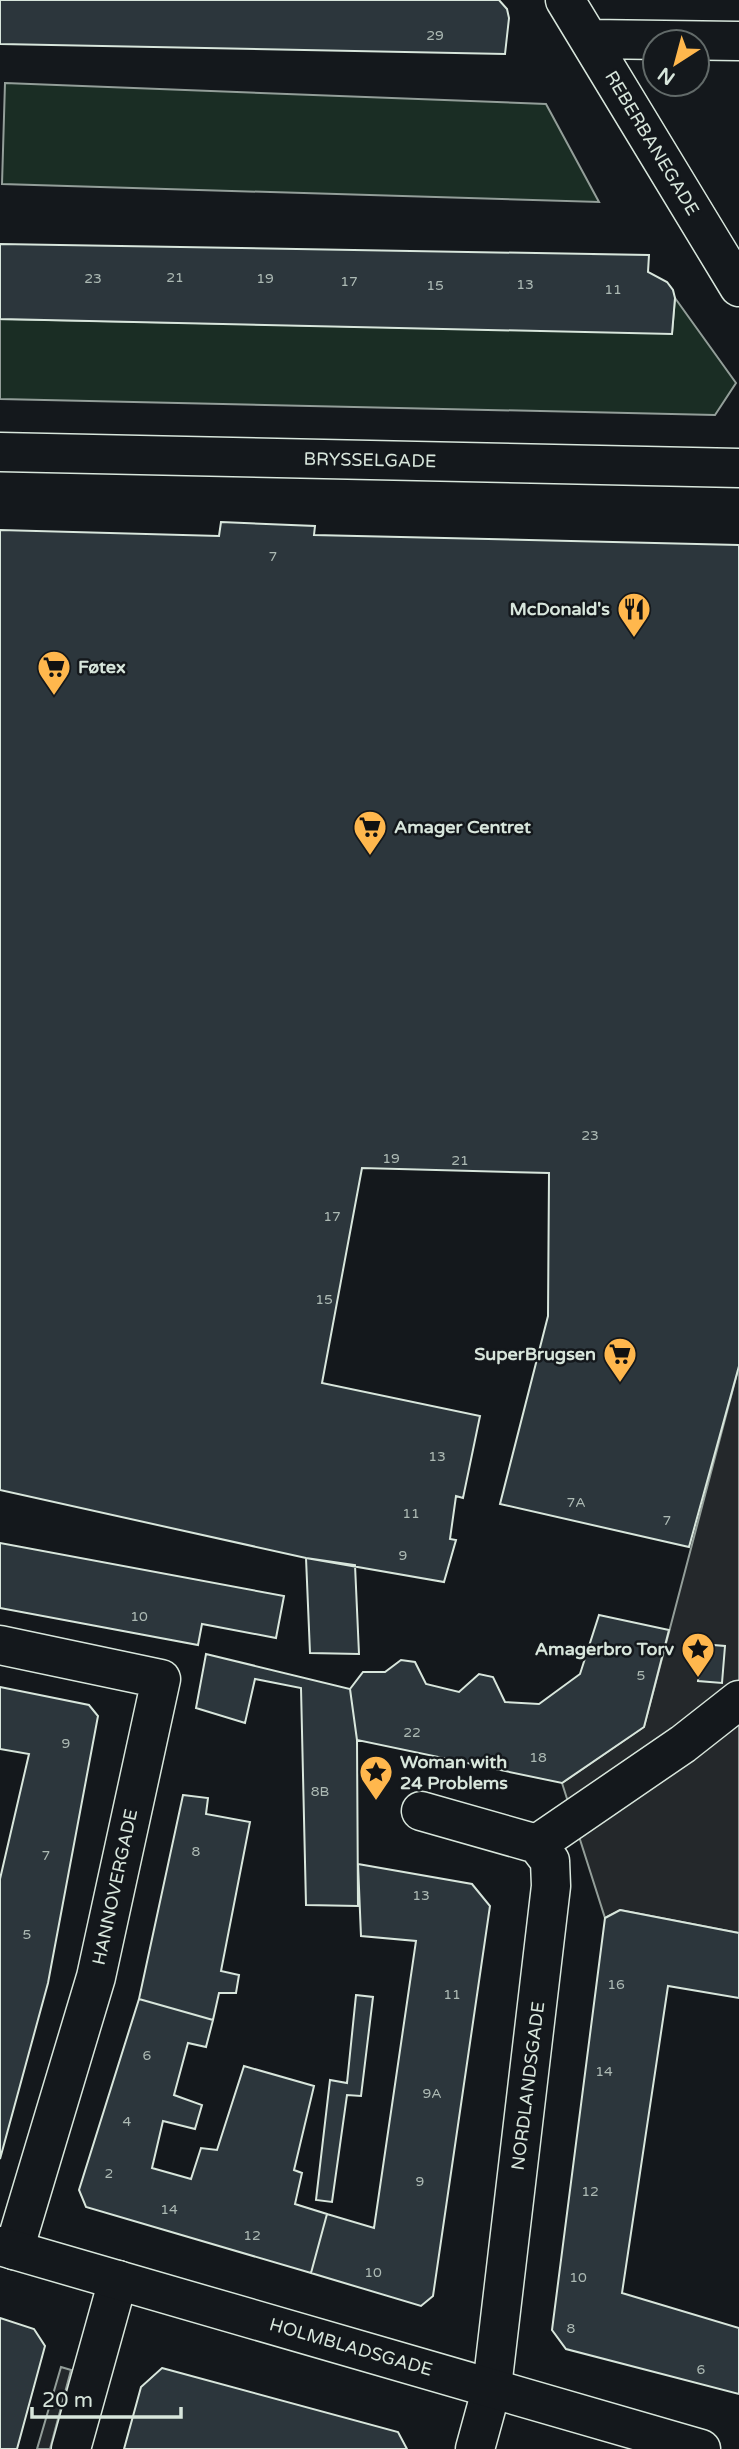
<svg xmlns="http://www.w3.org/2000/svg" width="739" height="2449" font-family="'Varela Round',sans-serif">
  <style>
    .green { fill: #1a2d24; stroke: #939e99; stroke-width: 2 }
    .parking { fill: #24282b; stroke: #939e99; stroke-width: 2 }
    .building { fill: #2c363c; stroke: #d8e6dc; stroke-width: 2 }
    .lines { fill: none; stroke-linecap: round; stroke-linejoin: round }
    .street-casing { stroke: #d8e6dc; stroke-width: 41 }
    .secondary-casing { stroke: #d8e6dc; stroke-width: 41 }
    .street { stroke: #14181c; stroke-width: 38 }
    .secondary { stroke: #14181c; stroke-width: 38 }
    .labels { text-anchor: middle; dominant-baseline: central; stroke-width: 5; stroke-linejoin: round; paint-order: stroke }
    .number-label { font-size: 14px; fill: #adbab4 }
    .street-label { font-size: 18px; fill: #d8e6dc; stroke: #14181c }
    .poi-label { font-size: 18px; font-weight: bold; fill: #d8e6dc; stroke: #14181c; text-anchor: end }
  </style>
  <rect width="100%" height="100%" fill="#14181c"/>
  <!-- green -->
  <path class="green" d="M5 83 546 104 599 202 2 184Z
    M675 298 736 383 715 415 0 399V319L672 333Z"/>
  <!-- parking -->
  <path class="parking" d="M739 1366V1933L620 1910 605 1918 562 1783 644 1727Z
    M61 2367 71 2370 50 2449H37Z"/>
  <!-- building -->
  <path class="building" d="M0 0H499L507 9 509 18 505 54 0 44Z
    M0 244 649 255 648 272 667 282 673 290 675 298 672 334 0 319Z
    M221 522 315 526 314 535 739 545V1366L689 1547 500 1504 548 1316 549 1173 362 1168 322 1383 480 1416 463 1498 456 1496 450 1539 456 1540 444 1582 306 1558 0 1490V530L219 536Z
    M0 1543 284 1596 276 1638 202 1624 198 1645 0 1608Z
    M306 1558 355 1565 359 1654 310 1653Z
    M599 1615 669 1630 644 1727 562 1783 357 1740 350 1689 363 1672H385L401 1660 415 1662 426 1684 459 1692 479 1674 493 1677 505 1702 539 1704 580 1674Z
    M701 1644 725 1646 722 1683 698 1681Z
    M206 1654 350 1689 357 1740 358 1906 306 1905 301 1688 255 1679 245 1723 196 1708Z
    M0 1687 89 1705 98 1716 48 1983 0 2159V1879L29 1754 0 1749Z
    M183 1795 208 1798 206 1814 250 1822 221 1971 239 1975 236 1993H219L213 2020 139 1999Z
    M358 1864 472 1884 490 1906 433 2296 421 2306 311 2273 327 2214 374 2228 416 1941 361 1936Z
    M620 1910 739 1933V1998L668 1986 622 2293 739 2328V2394L566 2349 552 2330 605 1918Z
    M356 1995 373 1997 361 2096 347 2095 332 2202 316 2200 330 2080 347 2083Z
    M139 1999 213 2020 206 2047 188 2043 174 2095 202 2105 195 2129 163 2121 152 2168 191 2179 201 2148 217 2150 244 2066 314 2086 294 2170 302 2173 295 2204 327 2214 311 2273 86 2207 79 2190Z
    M0 2318 34 2329 45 2346 17 2449H0Z
    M162 2368 398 2432 407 2449H124L141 2387Z"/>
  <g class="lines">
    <defs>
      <path id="street" d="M565 0 739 287
        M590 39 739 41
        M0 452 739 468
        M0 1645 161 1679 96 1977 14 2250
        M421 1811 537 1844 550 1861 551 1886 492 2387 475 2449
        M537 1844 683 1744 739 1700
        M71 2449 118 2280"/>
      <path id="secondary" d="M0 2246 701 2449"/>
    </defs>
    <!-- street casing -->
    <use href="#street" class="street-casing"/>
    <!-- secondary casing -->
    <use href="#secondary" class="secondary-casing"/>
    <!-- street -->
    <use href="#street" class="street"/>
    <!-- secondary -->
    <use href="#secondary" class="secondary"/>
  </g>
  <!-- icons -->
  <defs>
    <symbol id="restaurant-pin" viewBox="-11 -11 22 30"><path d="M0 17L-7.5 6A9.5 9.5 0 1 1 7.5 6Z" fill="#ffb74d" stroke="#14181c"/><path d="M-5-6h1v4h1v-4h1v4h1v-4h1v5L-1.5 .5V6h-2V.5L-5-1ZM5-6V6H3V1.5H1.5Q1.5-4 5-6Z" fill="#111"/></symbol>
    <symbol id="supermarket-pin" viewBox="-11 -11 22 30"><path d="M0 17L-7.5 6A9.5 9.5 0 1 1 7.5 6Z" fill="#ffb74d" stroke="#14181c"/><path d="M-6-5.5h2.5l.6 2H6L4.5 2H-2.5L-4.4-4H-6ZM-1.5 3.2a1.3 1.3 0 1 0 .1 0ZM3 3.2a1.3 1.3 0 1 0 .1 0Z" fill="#111"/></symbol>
    <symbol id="sight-pin" viewBox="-11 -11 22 30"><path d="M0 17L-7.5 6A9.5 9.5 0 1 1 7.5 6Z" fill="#ffb74d" stroke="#14181c"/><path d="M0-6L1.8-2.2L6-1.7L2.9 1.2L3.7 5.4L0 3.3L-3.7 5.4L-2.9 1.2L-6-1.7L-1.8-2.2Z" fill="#111"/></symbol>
  </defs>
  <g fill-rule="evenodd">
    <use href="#restaurant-pin" x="615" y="590" width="38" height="52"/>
    <use href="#supermarket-pin" x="35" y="648" width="38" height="52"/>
    <use href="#supermarket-pin" x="351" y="808" width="38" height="52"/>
    <use href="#supermarket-pin" x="601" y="1335" width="38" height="52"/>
    <use href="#sight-pin" x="679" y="1630" width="38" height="52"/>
    <use href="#sight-pin" x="357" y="1753" width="38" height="52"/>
  </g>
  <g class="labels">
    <!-- number labels -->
    <g class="number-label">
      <text x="435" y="35">29</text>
      <text x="175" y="277">21</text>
      <text x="93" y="278">23</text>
      <text x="265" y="278">19</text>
      <text x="349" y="281">17</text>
      <text x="525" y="284">13</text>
      <text x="435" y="285">15</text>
      <text x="613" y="289">11</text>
      <text x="273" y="556">7</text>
      <text x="590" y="1135">23</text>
      <text x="391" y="1158">19</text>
      <text x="460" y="1160">21</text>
      <text x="332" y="1216">17</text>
      <text x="324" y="1299">15</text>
      <text x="437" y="1456">13</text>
      <text x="576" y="1502">7A</text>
      <text x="411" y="1513">11</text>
      <text x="667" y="1520">7</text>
      <text x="403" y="1555">9</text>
      <text x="139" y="1616">10</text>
      <text x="641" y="1675">5</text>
      <text x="412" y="1732">22</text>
      <text x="66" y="1743">9</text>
      <text x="538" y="1757">18</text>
      <text x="320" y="1791">8B</text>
      <text x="196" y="1851">8</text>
      <text x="46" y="1855">7</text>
      <text x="421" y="1895">13</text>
      <text x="27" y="1934">5</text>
      <text x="616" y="1984">16</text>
      <text x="452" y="1994">11</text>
      <text x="147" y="2055">6</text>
      <text x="604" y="2071">14</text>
      <text x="432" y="2093">9A</text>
      <text x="127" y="2121">4</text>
      <text x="109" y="2173">2</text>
      <text x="420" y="2181">9</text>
      <text x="590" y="2191">12</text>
      <text x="169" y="2209">14</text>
      <text x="252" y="2235">12</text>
      <text x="373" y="2272">10</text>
      <text x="578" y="2277">10</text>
      <text x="571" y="2328">8</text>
      <text x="701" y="2369">6</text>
    </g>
    <!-- street labels -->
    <g class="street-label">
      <text transform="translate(652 143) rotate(59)">REBERBANEGADE</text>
      <text transform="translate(370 460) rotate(1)">BRYSSELGADE</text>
      <text transform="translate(115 1887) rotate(-78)">HANNOVERGADE</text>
      <text transform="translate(528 2086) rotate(-83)">NORDLANDSGADE</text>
      <text transform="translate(351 2347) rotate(16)">HOLMBLADSGADE</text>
    </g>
    <!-- poi labels -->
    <g class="poi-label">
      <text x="610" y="609">McDonald's</text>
      <text x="78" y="667" text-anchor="start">Føtex</text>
      <text x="394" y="827" text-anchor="start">Amager Centret</text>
      <text x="596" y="1354">SuperBrugsen</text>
      <text x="674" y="1649">Amagerbro Torv</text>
      <text x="400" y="1762" text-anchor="start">Woman with<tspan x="400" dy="21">24 Problems</tspan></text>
    </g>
  </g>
  <!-- north arrow -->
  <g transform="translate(676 63) rotate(216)"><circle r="33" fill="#14181c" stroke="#626a69" stroke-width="2"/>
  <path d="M0-5L12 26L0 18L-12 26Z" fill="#ffb74d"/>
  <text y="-10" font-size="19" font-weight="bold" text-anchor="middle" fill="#d8e6dc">N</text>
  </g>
  <!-- scale -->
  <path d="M32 2407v10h149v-10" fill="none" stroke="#d8e6dc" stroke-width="3.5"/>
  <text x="42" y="2407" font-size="21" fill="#d8e6dc" stroke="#14181c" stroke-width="5" paint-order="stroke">20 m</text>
</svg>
